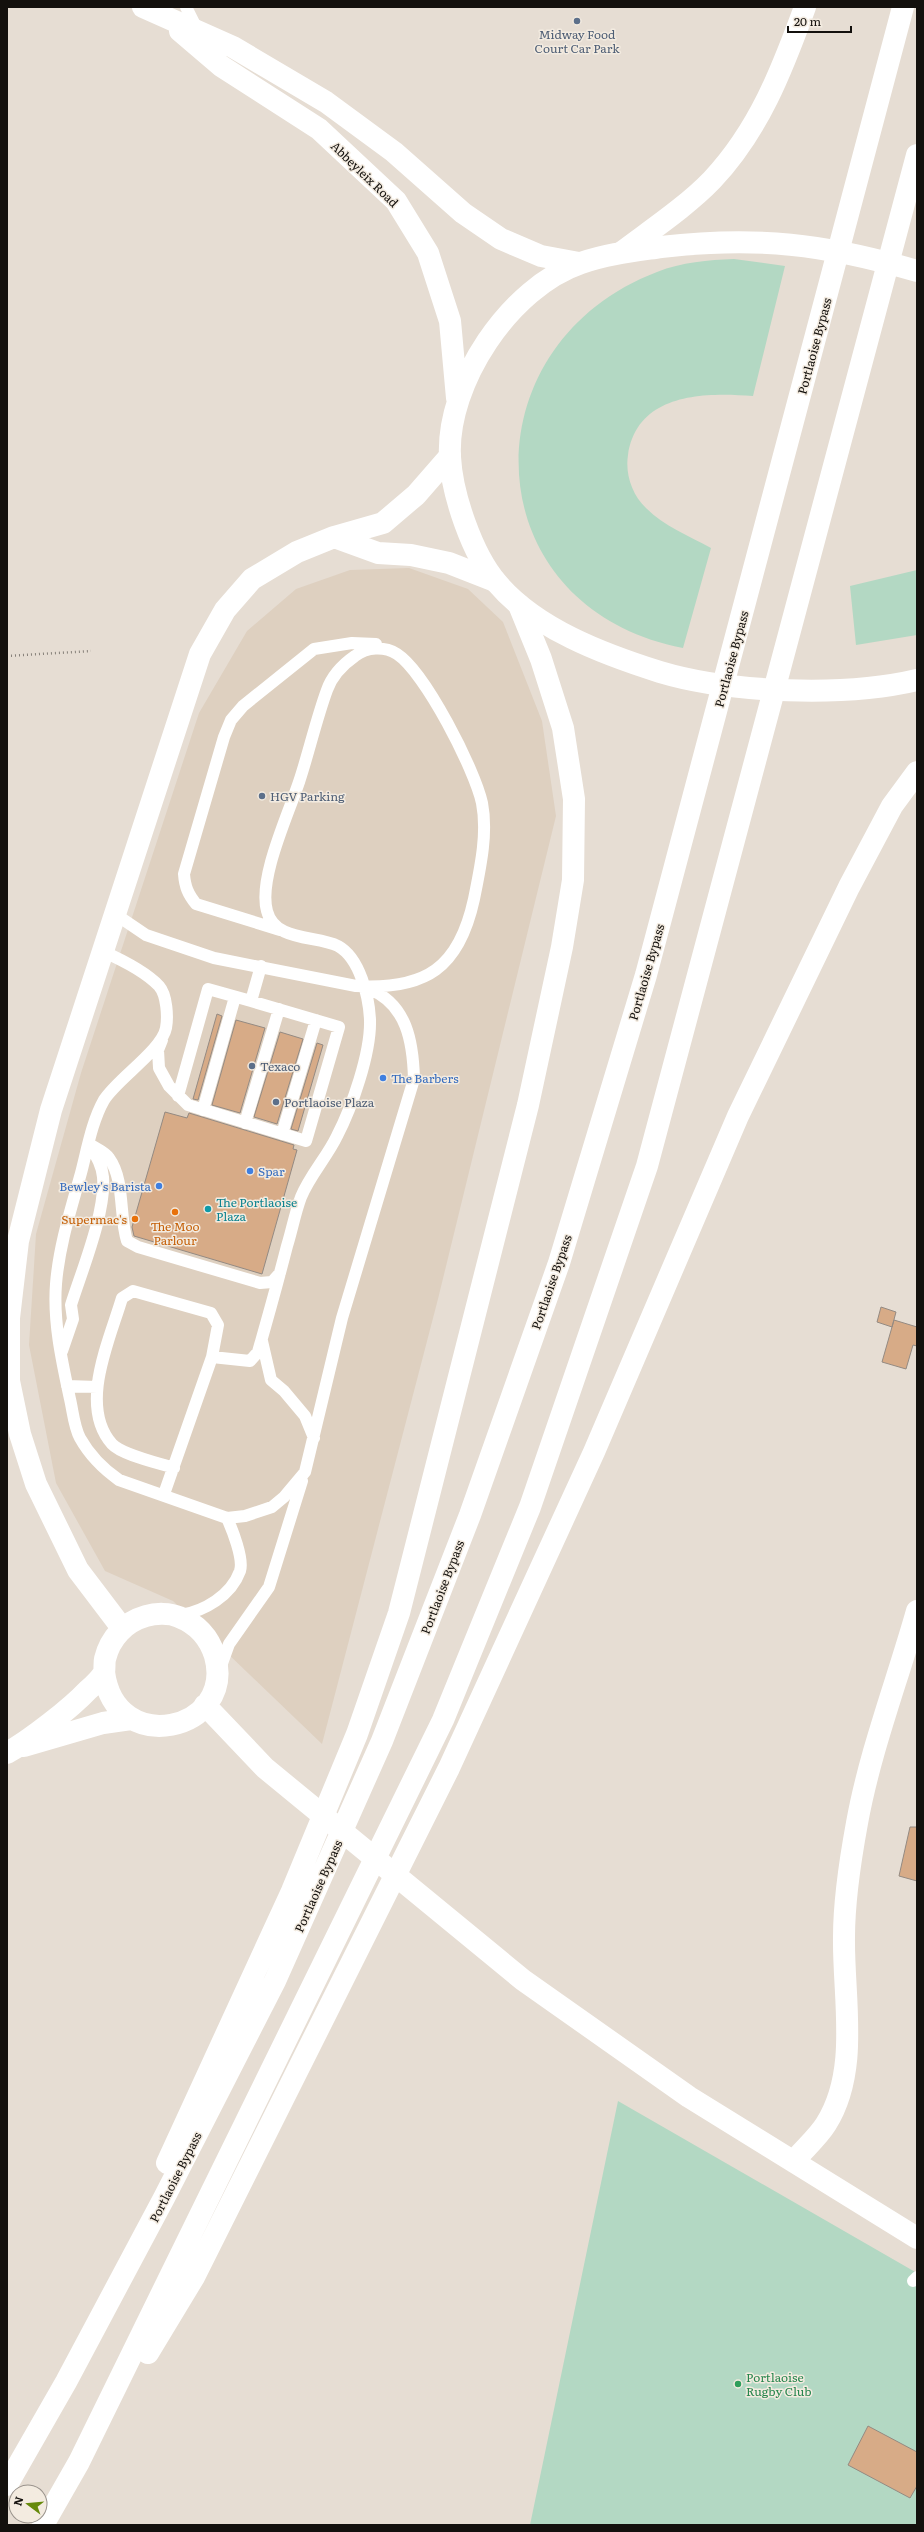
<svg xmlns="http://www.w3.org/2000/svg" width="924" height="2532" font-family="Literata,serif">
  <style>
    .built { fill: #ded0c0 }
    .green { fill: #b3d8c3 }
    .building { fill: #d7ab87; stroke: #948a82 }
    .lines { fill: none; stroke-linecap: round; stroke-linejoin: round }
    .path { stroke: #868079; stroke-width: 2.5; stroke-dasharray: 1 3; stroke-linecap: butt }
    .service { stroke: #fff; stroke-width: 12 }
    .minor { stroke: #fff; stroke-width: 22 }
    .primary { stroke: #fff; stroke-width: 22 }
    .motorway { stroke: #fff; stroke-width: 22 }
    .service-dot { fill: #5c6f8a; stroke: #f3ebe0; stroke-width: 1.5 }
    .shop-dot { fill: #3f7fe0; stroke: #f3ebe0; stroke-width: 1.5 }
    .culture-dot { fill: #0f9aa8; stroke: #f3ebe0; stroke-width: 1.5 }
    .food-dot { fill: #e8710a; stroke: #f3ebe0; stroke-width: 1.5 }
    .leisure-dot { fill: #2e9e5b; stroke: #f3ebe0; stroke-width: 1.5 }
    .labels { text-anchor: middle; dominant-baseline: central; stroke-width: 3; stroke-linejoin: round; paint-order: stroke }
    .service-label { font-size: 12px; fill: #4e5e75; stroke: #f3ebe0; text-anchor: start }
    .street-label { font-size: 12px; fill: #13100d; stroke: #f3ebe0 }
    .shop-label { font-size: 12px; fill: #366cbe; stroke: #f3ebe0; text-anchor: start }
    .culture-label { font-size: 12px; fill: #0d838f; stroke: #f3ebe0; text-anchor: start }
    .food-label { font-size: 12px; fill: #c56008; stroke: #f3ebe0; text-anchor: end }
    .leisure-label { font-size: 12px; fill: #27864d; stroke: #f3ebe0; text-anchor: start }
  </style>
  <rect width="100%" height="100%" fill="#e6ddd3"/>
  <!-- built -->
  <path class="built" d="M409 568 468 589 503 622 542 721 556 816 438 1299 322 1744 173 1601 105 1571 56 1483 29 1345 36 1234 81 1073 199 713 247 631 296 589 350 570Z"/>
  <!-- green -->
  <path class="green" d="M734 259 785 266 753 396C704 392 637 393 628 455 625 474 632 495 646 508 664 526 689 536 711 548L683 648C472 607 465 345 657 272 682 262 708 260 734 259Z
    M917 570V635L856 645 850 586Z
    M618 2101 917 2273V2525H530Z"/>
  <!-- building -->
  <path class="building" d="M217 1014 222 1016 198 1100 193 1099Z
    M236 1020 265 1028 240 1113 212 1105Z
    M280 1032 303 1039 277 1124 254 1117Z
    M317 1043 323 1045 298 1131 291 1129Z
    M165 1112 187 1118 189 1113 294 1145 293 1149 297 1150 262 1274 134 1236 132 1227Z
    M881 1307 896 1312 892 1327 877 1322Z
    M894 1320 917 1327V1346L913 1345 906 1369 882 1362Z
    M910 1827H917V1881L899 1876Z
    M868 2426 917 2452V2486L910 2498 848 2465Z"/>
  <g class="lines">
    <!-- path -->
    <path class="path" d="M7 656 91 651"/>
    <!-- service -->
    <path class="service" d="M186 7 198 31
      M115 914 146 935 214 958 356 986C426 990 459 968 474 899 480 869 488 834 482 803 475 770 425 672 397 654 384 646 367 647 355 656 342 665 332 676 327 690 316 720 309 752 299 782 288 815 258 879 267 911 275 942 316 935 338 946 360 958 369 997 370 1020 371 1053 352 1107 337 1136 327 1157 310 1175 301 1197 295 1213 292 1230 287 1246 278 1281 268 1317 258 1352L250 1361 212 1357 218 1325 211 1313 133 1291 122 1298C110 1339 78 1406 112 1444 122 1455 159 1463 174 1468
      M280 930 196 904C188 894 185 887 184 874L224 737 231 720 243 706 314 649 352 643 376 644
      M102 951C120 959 145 971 159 986 167 995 168 1017 166 1028 162 1050 117 1079 104 1100 92 1121 87 1150 81 1173 71 1209 59 1246 56 1284 53 1322 62 1362 70 1399 73 1412 74 1427 80 1438 90 1456 102 1468 119 1480L227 1518 245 1516 272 1507 284 1497 305 1472 342 1318 414 1079C413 1042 407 1004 369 989
      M162 1040 158 1050 159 1068 169 1086 188 1105 306 1141 339 1027 251 1001 261 966
      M178 1096 208 989 251 1001
      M203 1110 235 997
      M245 1123 279 1009
      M282 1134 316 1020
      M89 1144C95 1148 105 1152 109 1158 125 1180 119 1216 127 1241L138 1247 260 1283 272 1282 280 1273
      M262 1341 271 1380 284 1391 305 1416 314 1438
      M62 1351 73 1319 71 1305C82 1270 106 1212 103 1177 102 1166 97 1156 90 1147
      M67 1386 97 1387
      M164 1494 212 1357
      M181 1615C204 1611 231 1596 240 1571 244 1559 232 1529 227 1518
      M220 1669 229 1644 269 1587 302 1481
      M913 2281 917 2277"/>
    <!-- minor -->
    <path class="minor" d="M334 537 378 553 411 555 449 563 495 581
      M122 1628 78 1570 36 1484 20 1434 9 1381V1318L18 1241 51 1110 200 654 225 610 252 579 297 552 334 537 383 523 416 495 450 456
      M205 1705 265 1768 523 1980 689 2097 917 2238
      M24 1746 103 1723 131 1719
      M7 1753C30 1740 70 1709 88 1690 93 1686 102 1677 104 1672 105 1668 104 1663 105 1659 110 1638 125 1622 146 1616 156 1613 170 1613 179 1617 197 1624 209 1637 215 1656 236 1731 115 1759 104 1672
      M794 2161C804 2149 818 2137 826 2124 860 2070 843 1998 844 1937 844 1899 850 1861 857 1823 870 1751 897 1682 917 1611"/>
    <!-- primary -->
    <path class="primary" d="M143 7 233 47 326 102 394 152 463 213 501 239 541 256 579 263
      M180 31 221 66 319 129 396 201 428 253 450 321 457 398
      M917 271C825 244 757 236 661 247 634 251 607 254 581 263 510 287 446 383 450 457 452 494 472 554 497 583 536 629 603 654 660 672 730 693 845 697 917 680"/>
    <!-- motorway -->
    <path class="motorway" d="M622 252C651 230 687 206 712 180 759 130 782 70 805 7
      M167 2163 292 1891 357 1734 399 1613 528 1105 562 947 573 880 574 799 563 728 541 659 519 605
      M148 2353 194 2277 449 1768 594 1452 738 1116 849 887 892 806 917 772
      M7 2485 66 2382 164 2198 275 1981 382 1741 470 1515 559 1263 646 975 903 7
      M43 2525 79 2462 443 1720 530 1507 647 1166 917 155"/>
  </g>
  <!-- markers -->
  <g class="service-dot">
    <circle cx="577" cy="21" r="4"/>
    <circle cx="262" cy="796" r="4"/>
    <circle cx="252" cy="1066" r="4"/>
    <circle cx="276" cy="1102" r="4"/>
  </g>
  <g class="shop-dot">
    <circle cx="383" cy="1078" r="4"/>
    <circle cx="250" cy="1171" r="4"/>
    <circle cx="159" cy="1186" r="4"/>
  </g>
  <circle class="culture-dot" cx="208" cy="1209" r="4"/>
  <g class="food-dot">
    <circle cx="175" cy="1212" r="4"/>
    <circle cx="135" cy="1219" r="4"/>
  </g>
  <circle class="leisure-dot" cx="738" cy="2384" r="4"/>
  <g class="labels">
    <!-- service labels -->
    <g class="service-label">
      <text x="577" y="34" text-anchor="middle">Midway Food<tspan x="577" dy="14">Court Car Park</tspan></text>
      <text x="270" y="796">HGV Parking</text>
      <text x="260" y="1066">Texaco</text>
      <text x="284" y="1102">Portlaoise Plaza</text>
    </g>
    <!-- street labels -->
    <g class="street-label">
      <text transform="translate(365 174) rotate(44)">Abbeyleix Road</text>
      <text transform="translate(814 346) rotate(-75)">Portlaoise Bypass</text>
      <text transform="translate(731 659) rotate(-75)">Portlaoise Bypass</text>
      <text transform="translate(646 972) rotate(-74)">Portlaoise Bypass</text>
      <text transform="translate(551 1282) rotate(-71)">Portlaoise Bypass</text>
      <text transform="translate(442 1587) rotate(-69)">Portlaoise Bypass</text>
      <text transform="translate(318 1886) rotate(-66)">Portlaoise Bypass</text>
      <text transform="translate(175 2177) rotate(-63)">Portlaoise Bypass</text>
    </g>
    <!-- shop labels -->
    <g class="shop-label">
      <text x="391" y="1078">The Barbers</text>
      <text x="258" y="1171">Spar</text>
      <text x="151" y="1186" text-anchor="end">Bewley's Barista</text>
    </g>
    <!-- culture labels -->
    <g class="culture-label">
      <text x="216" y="1202">The Portlaoise<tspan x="216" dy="14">Plaza</tspan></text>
    </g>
    <!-- food labels -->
    <g class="food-label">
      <text x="127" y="1219">Supermac's</text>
      <text x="175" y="1226" text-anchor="middle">The Moo<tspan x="175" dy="14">Parlour</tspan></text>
    </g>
    <!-- leisure labels -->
    <g class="leisure-label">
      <text x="746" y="2377">Portlaoise<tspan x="746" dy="14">Rugby Club</tspan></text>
    </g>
  </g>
  <!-- border -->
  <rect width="924" height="2532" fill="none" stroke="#13100d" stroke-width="16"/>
  <!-- north arrow -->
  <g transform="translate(28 2504) rotate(286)"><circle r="19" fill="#f3ebe0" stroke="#99938c"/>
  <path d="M0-3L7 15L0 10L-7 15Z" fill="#66890b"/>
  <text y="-6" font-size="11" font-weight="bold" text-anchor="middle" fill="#13100d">N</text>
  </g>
  <!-- scale -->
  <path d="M788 26v6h63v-6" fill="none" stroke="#13100d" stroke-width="2"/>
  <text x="794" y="26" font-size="12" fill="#13100d" stroke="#f3ebe0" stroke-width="3" paint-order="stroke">20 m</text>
</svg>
